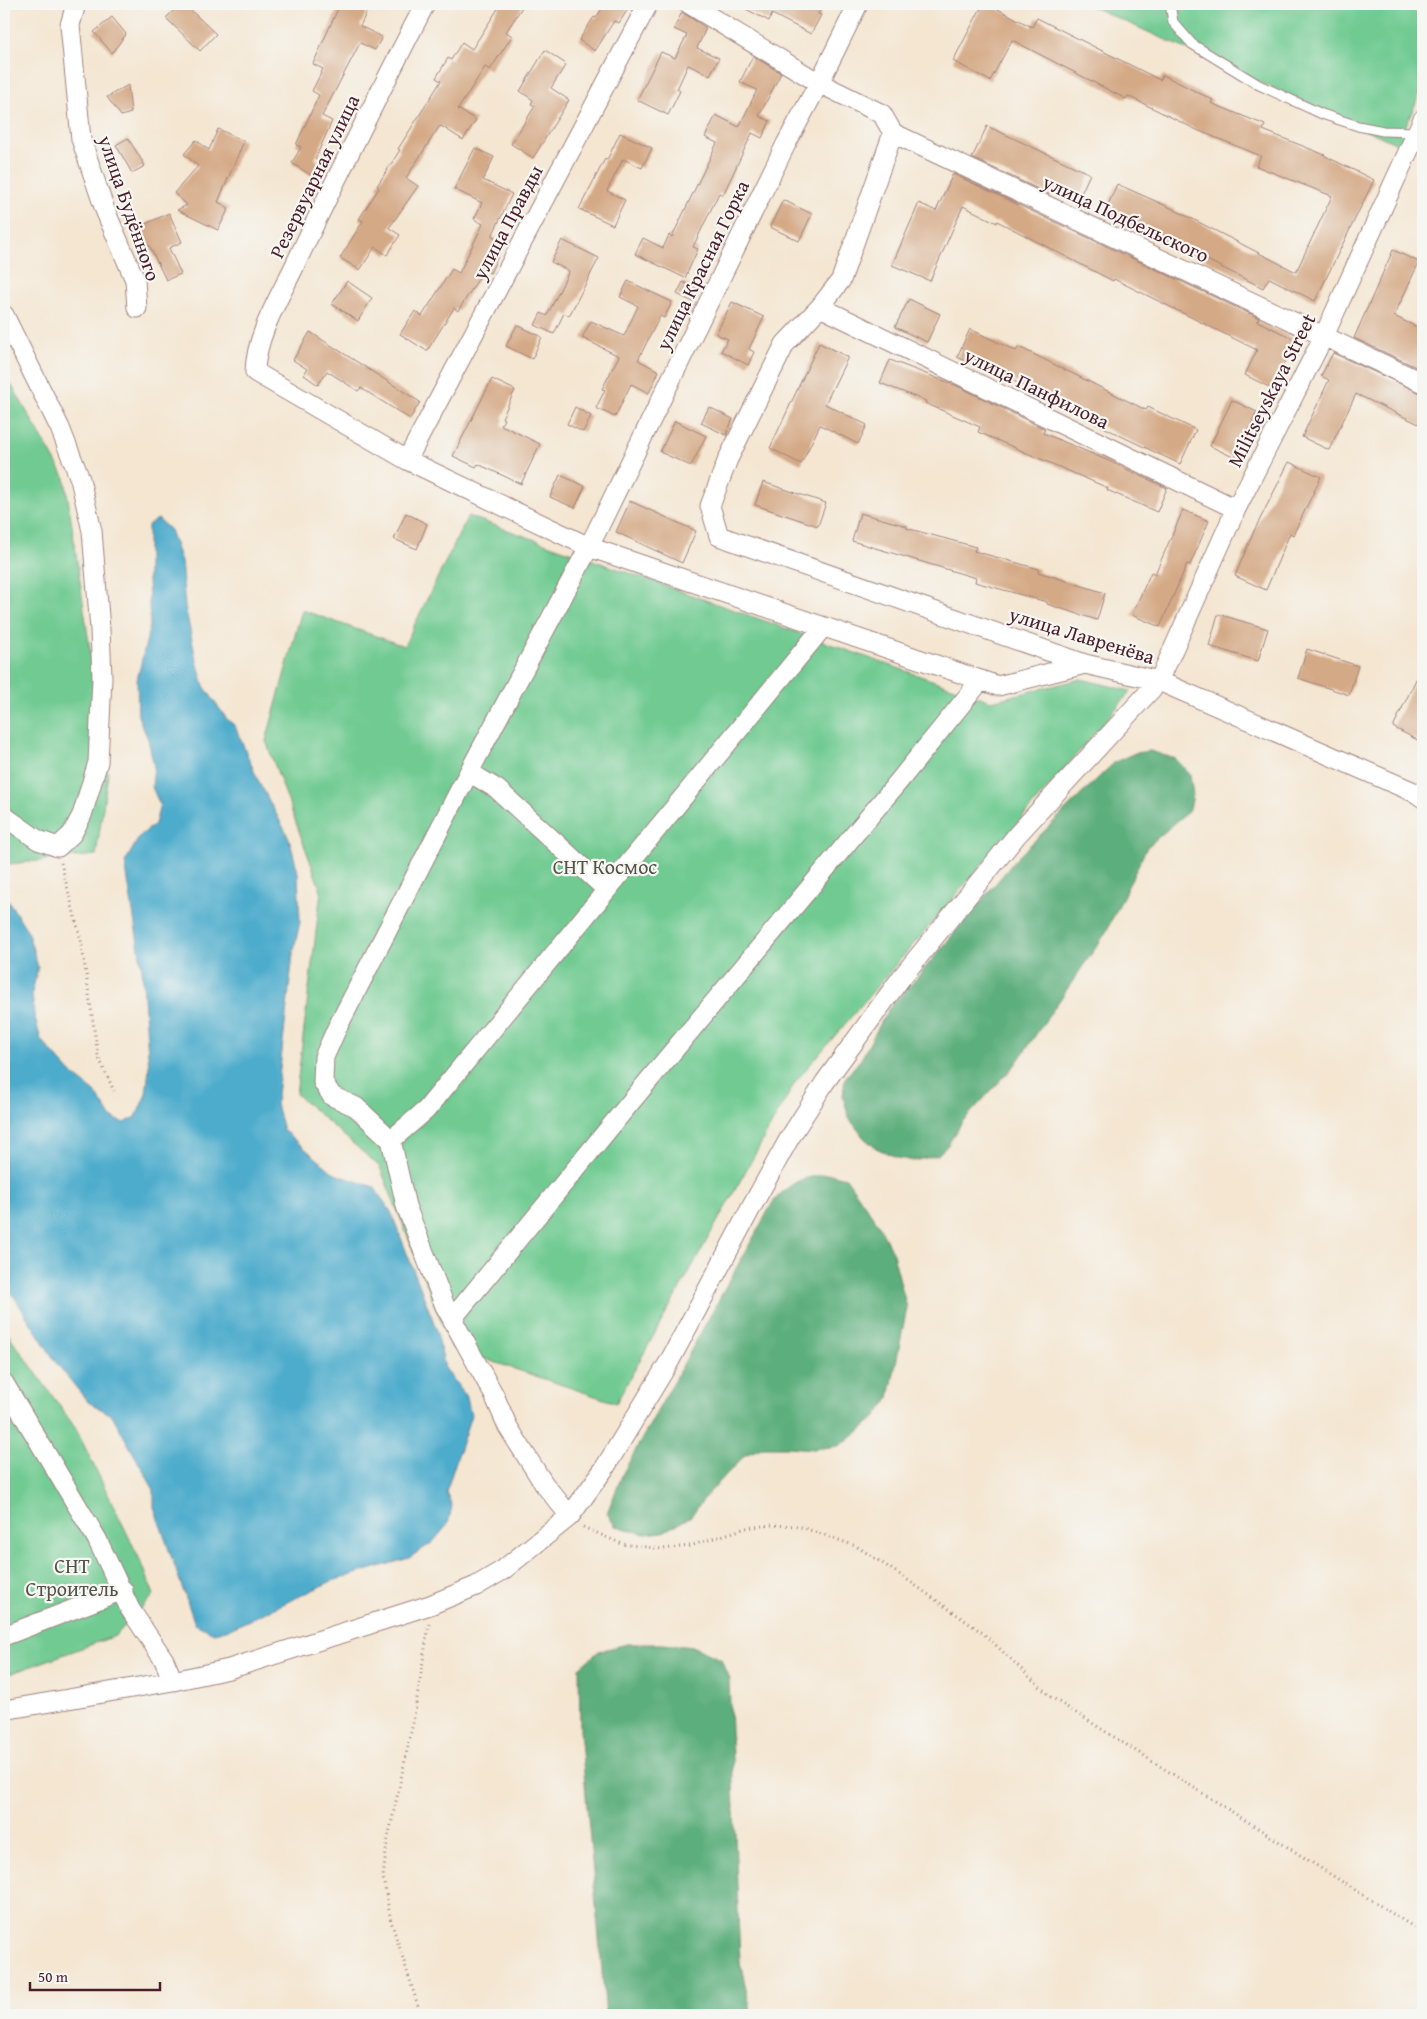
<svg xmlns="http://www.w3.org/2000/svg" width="1427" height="2019" font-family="'Gentium Book Plus',serif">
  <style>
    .green { fill: #70ca91; stroke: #5d745e }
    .forest { fill: #5cae7b; stroke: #536653 }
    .water { fill: #4daccc; stroke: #4c667c }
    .building { fill: #d4a985 }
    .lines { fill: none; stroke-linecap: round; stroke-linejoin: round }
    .service-casing { stroke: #9f827e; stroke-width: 11 }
    .minor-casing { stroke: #9f827e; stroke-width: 21 }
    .path { stroke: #9f827e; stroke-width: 3; stroke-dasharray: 1 4; stroke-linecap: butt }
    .service { stroke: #fff; stroke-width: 9 }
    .minor { stroke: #fff; stroke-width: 19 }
    .labels { text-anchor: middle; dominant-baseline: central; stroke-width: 4.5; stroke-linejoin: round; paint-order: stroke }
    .street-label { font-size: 20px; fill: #4a1f2b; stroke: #f6f6f2 }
    .park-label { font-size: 20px; fill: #55524a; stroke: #f6f6f2 }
  </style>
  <rect width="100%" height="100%" fill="#f6f6f2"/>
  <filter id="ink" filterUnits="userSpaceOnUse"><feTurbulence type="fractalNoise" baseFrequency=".02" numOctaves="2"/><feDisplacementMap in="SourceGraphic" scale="10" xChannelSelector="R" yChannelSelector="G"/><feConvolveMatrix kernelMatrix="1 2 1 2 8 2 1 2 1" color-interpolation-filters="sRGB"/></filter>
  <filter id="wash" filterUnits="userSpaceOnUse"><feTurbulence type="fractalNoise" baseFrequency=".0096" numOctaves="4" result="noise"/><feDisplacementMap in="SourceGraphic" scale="20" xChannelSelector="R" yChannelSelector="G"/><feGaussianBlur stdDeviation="1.12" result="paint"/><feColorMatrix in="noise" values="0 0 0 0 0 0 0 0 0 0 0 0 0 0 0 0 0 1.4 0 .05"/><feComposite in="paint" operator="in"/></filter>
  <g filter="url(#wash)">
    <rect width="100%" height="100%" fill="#f4e6d1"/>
    <!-- green -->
    <path class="green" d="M1086 4H1423V87L1406 125 1402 146Z
      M4 372 65 478 108 774 96 855 9 864 4 860Z
      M468 516 991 701 1081 679 1131 691 796 1081 616 1403 452 1348 380 1167 296 1094 321 891 266 741 302 610 404 646Z
      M4 1328 76 1429 143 1566 154 1595 115 1636 4 1676Z"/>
    <!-- forest -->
    <path class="forest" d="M1150 751 1176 759 1190 775 1193 795 1190 810 1147 847 1105 934 1015 1065 962 1122 947 1146 938 1155 914 1161 898 1158 876 1148 864 1138 849 1118 843 1096 845 1078 861 1059 889 1008 915 980 1017 858 1097 779 1115 762 1135 753Z
      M830 1174 846 1178 878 1224 893 1254 907 1308 889 1398 876 1417 855 1435 838 1446 814 1449 788 1447H764L745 1455 707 1495 690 1517 663 1532 645 1534 615 1526 607 1513 623 1473 773 1202C793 1180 801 1178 830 1174Z
      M627 1644H663L694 1647 721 1659 729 1679 740 1962 752 2015H606L580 1730 579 1668 599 1651Z"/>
    <!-- water -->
    <path class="water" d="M158 519 170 530 181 561 185 606 195 654 204 686 226 718 235 726 257 778 289 838 298 872 300 922 293 954 276 1104 283 1130 335 1174 374 1187 391 1212 436 1328 445 1368 467 1398 471 1415 446 1492 452 1506 448 1524 433 1542 409 1558 332 1581 230 1629 214 1633 195 1624 154 1507V1490L112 1415 88 1402 57 1364 4 1281V894L27 930 38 967 32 993 34 1014 41 1040 71 1073 95 1092 111 1117 124 1123 136 1117 146 1094 149 1069 142 968 125 862 140 836 155 824 160 805 152 787 154 766 148 739 138 716 137 680 150 626 148 580V525Z"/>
    <g id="blocks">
      <!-- building -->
      <path class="building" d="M180 4H184L216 34 200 51 166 18Z
        M340 4H356L368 9 360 26 382 37 375 50 360 43 322 116 332 121 315 159 320 162 312 176 292 163 301 147 296 145 319 95 312 91 323 69 313 64Z
        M501 4H524L506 32 512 36 490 70 485 67 458 109 476 120 463 140 441 126 439 127 406 178 418 186 389 228 400 235 387 255 375 247 360 270 340 258 363 221 359 219 379 188 377 186 400 150 398 149 441 81 436 78 448 58 451 60 462 42 472 49Z
        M605 4H621L628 9 619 23 614 21 595 51 579 40 594 17 596 18Z
        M736 4H824L818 14 821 15 811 34 772 14 769 21Z
        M983 4H988L1032 27 1037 18 1160 80 1163 75 1213 100 1211 103 1265 125 1263 130 1325 155V156L1374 180 1315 301 1269 278 1263 288 1203 258 1202 260 1138 228 1104 214 1117 184 1171 208 1296 272 1332 196 1256 166 1261 156 1197 130 1128 96 1126 99 1012 40 990 81 953 61Z
        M682 12 706 28 697 48 719 58 710 75 688 65 677 89 680 91 668 115 637 100 661 52 675 58 687 35 674 29Z
        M112 17 126 34 112 53 94 32Z
        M545 50 566 64 551 88 569 100 533 158 511 144 535 106 531 104 533 100 520 91Z
        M753 56 781 73 759 116 770 121 762 138 752 133 723 195 719 193 693 247 698 249 685 278 635 254 643 238 663 248 669 235 672 237 717 143 705 137 716 115 739 127 757 90 740 82Z
        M128 85 131 113 121 116 107 97Z
        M987 126 1090 174 1077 202 1051 190 1049 194 972 158Z
        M218 129 244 141 218 202 229 208 218 230 177 210 187 205 174 193 198 166 184 154 196 140 209 150Z
        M620 133 652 148 642 168 623 159 607 191 625 200 613 225 579 209 605 159 607 160Z
        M128 138 145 166 132 173 116 145Z
        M475 148 494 157 483 180 512 194 492 236 505 242 490 273 484 270 458 311 454 308 427 351 400 334 415 311 422 316 452 269 459 273 483 224 474 219 482 203 454 189Z
        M953 174 1259 318 1257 321 1296 340 1271 388 1245 375 1257 350 1114 279 1113 281 997 221V223L963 206 930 281 892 265 919 203 936 211Z
        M783 200 812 214 799 241 770 227Z
        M169 213 182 242 169 248 181 274 166 280 149 245 142 248 135 229Z
        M562 240 599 258 569 316 564 313 554 334 535 325 541 313 547 316 569 271 551 262Z
        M1393 250 1419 262 1394 316 1423 330V356L1418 368 1354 338Z
        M347 281 372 298 358 321 332 304Z
        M628 281 672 302 664 318 660 316 638 360 659 371 649 393 631 384 615 417 596 408 605 390 602 389 619 356 582 338 591 321 624 336 638 306 620 297Z
        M683 282 699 290 693 302 677 294Z
        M909 299 940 314 927 342 895 327Z
        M732 302 764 317 749 349 754 352 748 365 721 351 728 339 716 334Z
        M517 325 542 337 532 359 506 346Z
        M970 329 1016 351 1019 347 1146 410 1148 407 1196 430 1180 464 1119 435 987 367 985 371 957 357Z
        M310 332 420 402 410 419 361 388 358 391 327 371 318 385 304 375 307 369 293 360Z
        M819 343 848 357 825 404 867 425 858 444 820 425 801 464 770 448Z
        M1333 353 1423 394V426L1356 394 1329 450 1302 437 1329 380 1321 376Z
        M890 360 957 386 1045 429 1043 433 1109 461 1167 488 1157 512 1107 490 1108 488 978 432 980 427 925 403 926 401 880 383Z
        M492 379 515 390 502 418 504 419 501 425 540 444 521 484 478 464 476 467 453 456Z
        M1232 400 1257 412 1235 458 1210 446Z
        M575 407 591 416 583 432 567 424Z
        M709 407 733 419 726 435 701 423Z
        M675 421 706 436 691 466 660 452Z
        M1289 462 1321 477 1293 535 1290 533 1266 590 1235 576 1254 531Z
        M560 475 585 486 575 508 550 497Z
        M763 482 826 503 818 526 755 505Z
        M630 501 696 531 682 563 616 532Z
        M1183 510 1209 521 1190 565 1187 564 1160 627 1132 615 1151 572 1155 574Z
        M406 513 427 524 417 549 394 539Z
        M860 513 907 526 906 528 976 547 974 551 1039 569 1038 572 1105 593 1097 620 1047 604V602L975 582 976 578 852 541Z
        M1218 614 1268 629 1258 661 1209 646Z
        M1307 649 1358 666 1349 695 1298 678Z
        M1423 665V743L1393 727Z"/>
    </g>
  </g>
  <g filter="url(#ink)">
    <use href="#blocks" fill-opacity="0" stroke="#9f827e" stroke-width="1"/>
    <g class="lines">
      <defs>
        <path id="service" d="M1170 4 1173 22 1192 44 1259 85 1322 114 1358 126 1383 131 1417 132"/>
        <path id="minor" d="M76 4 70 25 81 139 105 210 135 280 137 308
          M425 4C381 90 337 175 296 263 280 297 256 334 255 372L407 460 589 547 998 686 1085 664
          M689 4 819 83 882 114 893 133 1423 383
          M893 133 841 280 820 307 785 344 728 459 710 506 719 536 1085 664 1159 681 1416 793 1423 798
          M820 307 1236 509
          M4 315 60 428 80 479 92 531 100 629 102 678 98 762 82 815 72 834 58 847 38 840 4 816
          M407 460 648 4
          M469 772 497 789 606 889
          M391 1140 426 1110 823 627
          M452 1319 639 1092 899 781 981 680
          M4 1383 97 1539 130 1609 164 1660 173 1681
          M570 1516 544 1484 508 1427 494 1395 445 1306 406 1206 391 1140 356 1107 332 1096 323 1082 324 1057 337 1028 469 772 589 547 786 144 819 83 858 4
          M4 1636 123 1590
          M4 1710 173 1681 229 1669 430 1605 476 1586 503 1570 570 1516 604 1469 669 1362 752 1206 789 1139 825 1082 901 978 1017 835 1159 681 1236 509 1324 336 1423 119"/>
      </defs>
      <!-- service casing -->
      <use href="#service" class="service-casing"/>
      <!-- minor casing -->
      <use href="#minor" class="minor-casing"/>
      <!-- path -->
      <path class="path" d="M61 863 81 940 98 1056 114 1091
        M583 1527 622 1544 662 1549 690 1546 746 1528 770 1525 798 1526 856 1546 902 1576 984 1634 1051 1697 1423 1933
        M421 2015 391 1921 383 1878 387 1843 413 1723 429 1624"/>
      <!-- service -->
      <use href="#service" class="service"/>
      <!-- minor -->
      <use href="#minor" class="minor"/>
    </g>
  </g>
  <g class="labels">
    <!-- street labels -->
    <g class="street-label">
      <text transform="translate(314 176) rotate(-64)">Резервуарная улица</text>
      <text transform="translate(130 208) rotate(71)">улица Будённого</text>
      <text transform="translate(1126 218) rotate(25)">улица Подбельского</text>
      <text transform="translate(507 222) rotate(-62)">улица Правды</text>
      <text transform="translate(702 265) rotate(-64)">улица Красная Горка</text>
      <text transform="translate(1037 388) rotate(26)">улица Панфилова</text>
      <text transform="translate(1271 390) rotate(-63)">Militseyskaya Street</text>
      <text transform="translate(1082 635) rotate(17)">улица Лавренёва</text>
    </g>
    <!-- park labels -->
    <g class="park-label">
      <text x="605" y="866">СНТ Космос</text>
      <text x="72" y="1565">СНТ<tspan x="72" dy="23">Строитель</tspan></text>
    </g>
  </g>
  <!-- margin -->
  <rect width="1427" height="2019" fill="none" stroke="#f6f6f2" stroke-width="20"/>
  <!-- scale -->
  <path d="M30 1982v8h130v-8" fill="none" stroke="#4a1f2b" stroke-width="2.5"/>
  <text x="38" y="1982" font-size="15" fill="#4a1f2b" stroke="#f6f6f2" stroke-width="4" paint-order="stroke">50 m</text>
</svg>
